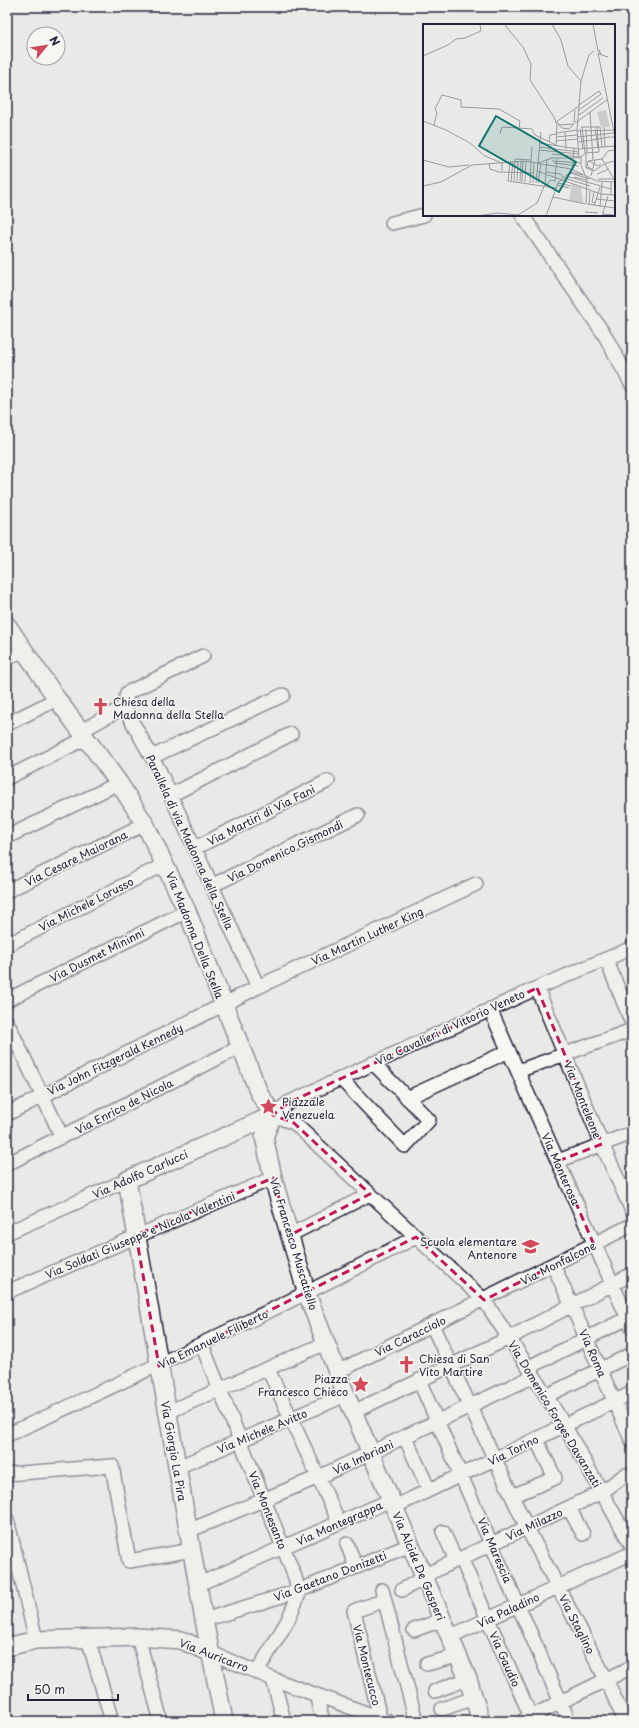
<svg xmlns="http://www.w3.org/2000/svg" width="639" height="1728" font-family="'Playpen Sans',sans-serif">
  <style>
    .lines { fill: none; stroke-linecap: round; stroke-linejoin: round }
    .minor-casing { stroke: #22223b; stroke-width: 16 }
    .tertiary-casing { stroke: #22223b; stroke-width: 20 }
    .minor { stroke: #f6f6f2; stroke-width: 13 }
    .tertiary { stroke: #f6f6f2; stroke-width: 17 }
    .marked { fill: none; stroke: #c2185b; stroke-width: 3; stroke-dasharray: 8 5; stroke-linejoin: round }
    .labels { text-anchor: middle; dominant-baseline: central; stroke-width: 3; stroke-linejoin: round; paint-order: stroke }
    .poi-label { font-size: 11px; fill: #22223b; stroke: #f6f6f2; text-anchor: start }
    .street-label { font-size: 11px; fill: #22223b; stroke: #f6f6f2 }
    .inset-road { fill: none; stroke: #9999a2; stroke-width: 1 }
    .view { fill: #0f766e; fill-opacity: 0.15; stroke: #0f766e; stroke-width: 2 }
    .inset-edge { fill: none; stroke: #22223b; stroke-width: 2 }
  </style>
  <rect width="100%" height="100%" fill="#e9e9e7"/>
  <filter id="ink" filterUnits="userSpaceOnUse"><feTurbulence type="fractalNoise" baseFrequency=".025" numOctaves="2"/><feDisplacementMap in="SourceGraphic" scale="8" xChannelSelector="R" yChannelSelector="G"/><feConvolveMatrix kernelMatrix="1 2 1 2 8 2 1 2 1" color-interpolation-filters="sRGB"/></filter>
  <g filter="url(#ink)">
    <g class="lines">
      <defs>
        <path id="minor" d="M522 215 604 334 632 385
          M392 223 424 215
          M7 658 24 650
          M124 707 127 693 203 656
          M7 724 57 699
          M152 757 283 695
          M7 778 86 738
          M171 795 291 734
          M7 837 119 783
          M195 848 328 781
          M211 886 358 815
          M7 891 145 824
          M7 945 165 864
          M606 959 632 1023
          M258 987 476 884
          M537 988 602 1144 632 1211
          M7 1000 187 911
          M490 1009 632 1328
          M7 1022 62 1137
          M518 1071 632 1030
          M341 1079 405 1146 429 1120 373 1063
          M407 1098 509 1051
          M7 1114 258 987 160 772 124 707 81 731
          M273 1115 294 1123 484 1300 534 1376 564 1425 632 1546
          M273 1115 288 1103 537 988 632 948
          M558 1161 632 1133
          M7 1164 240 1047
          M7 1233 127 1180
          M290 1235 370 1194
          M553 1265 572 1306 632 1441
          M7 1292 273 1178
          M432 1325 527 1528 606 1679 625 1721
          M202 1345 295 1577 299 1594 288 1620 257 1672
          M529 1367 632 1316
          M268 1369 339 1522
          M337 1372 632 1225
          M419 1380 569 1721
          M546 1396 632 1354
          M168 1412 326 1343
          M353 1412 509 1338 632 1274
          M7 1435C145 1372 281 1307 416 1237
          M405 1437 429 1490
          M178 1467 346 1395
          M7 1474 112 1466 129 1561 192 1550
          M512 1496 555 1478 536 1439
          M394 1507 632 1393
          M569 1508 583 1534
          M7 1519 36 1640
          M188 1531 321 1476 534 1376
          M443 1532 456 1560
          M347 1544 356 1567
          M461 1558 531 1717
          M423 1576 602 1492 625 1475
          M199 1584 391 1500
          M382 1590 416 1721
          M402 1590 424 1578
          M204 1620 298 1591 410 1545
          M414 1630 442 1620
          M138 1637 161 1721
          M449 1637 632 1553
          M88 1639 112 1721
          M209 1652 273 1679 388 1721
          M427 1664 457 1656
          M273 1679 284 1721
          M435 1691 468 1679
          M316 1695 323 1721
          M442 1709 474 1698
          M380 1718 354 1611 385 1600
          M524 1720 632 1667"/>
        <path id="tertiary" d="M7 625 57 699 119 783 145 824 187 911 259 1093 273 1115
          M273 1115 264 1137 274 1182 307 1294 346 1395 468 1679 481 1721
          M7 1647 36 1640 138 1637 181 1640 209 1652
          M224 1721 204 1620 127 1180 273 1115"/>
      </defs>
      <!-- minor casing -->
      <use href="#minor" class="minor-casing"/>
      <!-- tertiary casing -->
      <use href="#tertiary" class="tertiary-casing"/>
      <!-- minor -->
      <use href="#minor" class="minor"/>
      <!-- tertiary -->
      <use href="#tertiary" class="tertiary"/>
    </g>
  </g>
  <!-- marked area -->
  <path d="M0 0H639V1728H0ZM537 988 602 1144 558 1161 594 1245 484 1300 416 1237 159 1366 136 1235 273 1178 290 1235 370 1194 294 1123 273 1115 288 1103Z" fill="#e9e9e7" fill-opacity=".55" fill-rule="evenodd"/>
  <path class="marked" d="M537 988 602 1144 558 1161 594 1245 484 1300 416 1237 159 1366 136 1235 273 1178 290 1235 370 1194 294 1123 273 1115 288 1103Z"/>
  <!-- icons -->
  <defs>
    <symbol id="church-bare" viewBox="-9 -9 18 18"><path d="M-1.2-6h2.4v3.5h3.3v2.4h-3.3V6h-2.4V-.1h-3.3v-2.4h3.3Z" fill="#d1495b" stroke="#f6f6f2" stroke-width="2.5" paint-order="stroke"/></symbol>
    <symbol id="sight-bare" viewBox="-9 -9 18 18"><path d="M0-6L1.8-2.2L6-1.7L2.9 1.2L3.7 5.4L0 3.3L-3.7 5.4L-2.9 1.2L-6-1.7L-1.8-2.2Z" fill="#d1495b" stroke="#f6f6f2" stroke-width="2.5" paint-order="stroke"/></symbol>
    <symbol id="school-bare" viewBox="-9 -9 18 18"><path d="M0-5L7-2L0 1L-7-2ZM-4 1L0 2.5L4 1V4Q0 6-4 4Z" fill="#d1495b" stroke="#f6f6f2" stroke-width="2.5" paint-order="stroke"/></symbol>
  </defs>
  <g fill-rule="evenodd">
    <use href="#church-bare" x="88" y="694" width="25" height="25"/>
    <use href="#sight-bare" x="256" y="1094" width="25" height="25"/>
    <use href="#school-bare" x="518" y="1234" width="25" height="25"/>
    <use href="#church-bare" x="394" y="1352" width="25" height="25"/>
    <use href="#sight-bare" x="348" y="1372" width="25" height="25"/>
  </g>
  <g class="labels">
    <!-- poi labels -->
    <g class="poi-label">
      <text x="113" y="701">Chiesa della<tspan x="113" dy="13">Madonna della Stella</tspan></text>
      <text x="282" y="1101">Piazzale<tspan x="282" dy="13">Venezuela</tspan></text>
      <text x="517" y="1241" text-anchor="end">Scuola elementare<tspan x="517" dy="13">Antenore</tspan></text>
      <text x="419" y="1358">Chiesa di San<tspan x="419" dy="13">Vito Martire</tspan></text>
      <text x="348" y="1378" text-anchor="end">Piazza<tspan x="348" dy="13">Francesco Chieco</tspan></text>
    </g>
    <!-- street labels -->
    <g class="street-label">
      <text transform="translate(261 815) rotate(-27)">Via Martiri di Via Fani</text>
      <text transform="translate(190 842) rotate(65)">Parallela di via Madonna della Stella</text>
      <text transform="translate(285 851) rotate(-26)">Via Domenico Gismondi</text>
      <text transform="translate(76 858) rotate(-26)">Via Cesare Maiorana</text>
      <text transform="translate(86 904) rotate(-27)">Via Michele Lorusso</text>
      <text transform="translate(195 935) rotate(68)">Via Madonna Della Stella</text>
      <text transform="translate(367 936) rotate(-25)">Via Martin Luther King</text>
      <text transform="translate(97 955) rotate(-27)">Via Dusmet Mininni</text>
      <text transform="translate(450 1027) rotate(-25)">Via Cavalieri di Vittorio Veneto</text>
      <text transform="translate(115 1059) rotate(-26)">Via John Fitzgerald Kennedy</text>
      <text transform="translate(583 1100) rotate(68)">Via Monteleone</text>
      <text transform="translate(124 1106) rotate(-27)">Via Enrico de Nicola</text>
      <text transform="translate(561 1169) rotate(66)">Via Monterosa</text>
      <text transform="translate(140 1174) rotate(-24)">Via Adolfo Carlucci</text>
      <text transform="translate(140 1235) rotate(-23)">Via Soldati Giuseppe e Nicola Valentini</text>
      <text transform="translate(294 1244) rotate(73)">Via Francesco Muscatiello</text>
      <text transform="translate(558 1263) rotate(-27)">Via Monfalcone</text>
      <text transform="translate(410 1336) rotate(-26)">Via Caracciolo</text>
      <text transform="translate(213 1339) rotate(-26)">Via Emanuele Filiberto</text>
      <text transform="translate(593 1353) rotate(66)">Via Roma</text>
      <text transform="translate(555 1414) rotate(59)">Via Domenico Forges Davanzati</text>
      <text transform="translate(262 1431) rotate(-23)">Via Michele Avitto</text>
      <text transform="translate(513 1450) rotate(-26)">Via Torino</text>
      <text transform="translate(174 1451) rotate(80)">Via Giorgio La Pira</text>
      <text transform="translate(363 1457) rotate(-25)">Via Imbriani</text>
      <text transform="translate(268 1510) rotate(68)">Via Montesanto</text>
      <text transform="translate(339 1523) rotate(-24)">Via Montegrappa</text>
      <text transform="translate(534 1524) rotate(-25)">Via Milazzo</text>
      <text transform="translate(495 1550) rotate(67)">Via Marescia</text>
      <text transform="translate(419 1566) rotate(67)">Via Alcide De Gasperi</text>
      <text transform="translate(330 1576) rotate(-21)">Via Gaetano Donizetti</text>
      <text transform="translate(508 1610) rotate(-25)">Via Paladino</text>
      <text transform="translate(577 1624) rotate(63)">Via Staglino</text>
      <text transform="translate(214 1655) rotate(21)">Via Auricarro</text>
      <text transform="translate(505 1659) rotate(66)">Via Gaudio</text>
      <text transform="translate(367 1665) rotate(76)">Via Montecucco</text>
    </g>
  </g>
  <!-- overview -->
  <g transform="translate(423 24)">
    <rect width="192" height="192" fill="#e9e9e7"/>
    <path d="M183 86 187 103H178L174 88ZM149 160 158 163 160 179 146 176Z" fill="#ccccce"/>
    <path class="inset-road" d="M81 0 100 23 108 40 107 56 131 93 134 101 133 121M129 0 138 16 145 42 158 57M170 0 175 27M175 29 192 113H188M178 30 176 26V30L185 33M0 32 25 21 33 15 42 14 58 7 57 0M152 86 151 98H155M156 86 178 70 176 67 156 81M167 88 170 136M156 91 180 74M0 97 23 106 47 119 62 132 79 139V147M155 97 185 75M133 98 156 82M134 98 139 104 146 105 151 100M11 101 14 89 12 85 19 71 38 76V83L76 85 97 97 96 104 109 105 112 111 135 122M135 101 151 100M158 103H177L179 123M159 103 162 129 176 128 174 103M181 103 182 123M157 105 160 125M163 105 164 129M172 105 175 124M154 107 191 106M142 108 143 125M134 109 154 106M77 110 79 103 96 104M133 113 154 111M154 113 191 109M133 117 155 115M126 118 127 111 133 110M155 118 187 113M116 119 156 125 192 122M116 123 156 128M116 126 156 130M129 130 158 133 163 129V144L171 147 183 139 192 137M156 133 154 107 158 57 166 31 171 27M158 133V141L164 156 163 180M179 135 192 157M179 135 185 127 192 126M0 136 26 143 46 141M108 136 109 123M92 137V135L108 136 107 159M129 137 158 139M166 137 175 142 178 140M87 138 85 157 133 164M115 139 129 134H157M131 139 155 142M66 140 67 145 76 148 110 149M49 141 102 137 148 145 174 157 192 158M169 145 164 143 165 137 179 135M114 147 178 170 192 171M123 148 138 150 140 154M148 148 160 151M147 149 167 155M174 150 186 145M143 152 188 165M168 152 172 136M151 153 164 156M132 154 134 134M141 154 167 162M175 155H191M88 157 90 138M91 157 92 137M94 157 95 137M97 158 98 137M99 158 100 137M102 158 103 137M110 159 111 138M113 159 118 108M115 159 118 140M135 159 148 162M124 161 127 156 132 157 133 154M134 161 146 164M0 162 18 158 49 141M171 168 169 178 172 179M188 171V158M130 173 162 180M173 175 192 177M164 180 192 184M166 181 167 167M171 182 177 163M177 183 179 158M162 188 175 189M180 190 192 191M53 192 75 189 95 191 114 179 122 160 124 135M123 192 135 159 149 146 151 124M179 192 185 172"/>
    <path class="view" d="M73 92 153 138 136 168 56 122Z"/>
    <rect width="192" height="192" class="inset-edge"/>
  </g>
  <!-- margin -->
  <rect width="639" height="1728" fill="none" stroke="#f6f6f2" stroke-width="24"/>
  <rect x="12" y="12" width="615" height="1704" fill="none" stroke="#22223b" stroke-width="1.5" filter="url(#ink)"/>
  <!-- north arrow -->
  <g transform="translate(46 46) rotate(60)"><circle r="19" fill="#f6f6f2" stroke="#a1a1a9"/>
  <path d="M0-3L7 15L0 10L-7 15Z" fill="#d1495b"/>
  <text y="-6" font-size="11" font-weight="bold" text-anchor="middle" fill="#22223b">N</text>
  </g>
  <!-- scale -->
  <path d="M28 1694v6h90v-6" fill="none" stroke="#22223b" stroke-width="2"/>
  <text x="34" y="1694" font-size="12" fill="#22223b" stroke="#f6f6f2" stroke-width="3" paint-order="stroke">50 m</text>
</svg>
